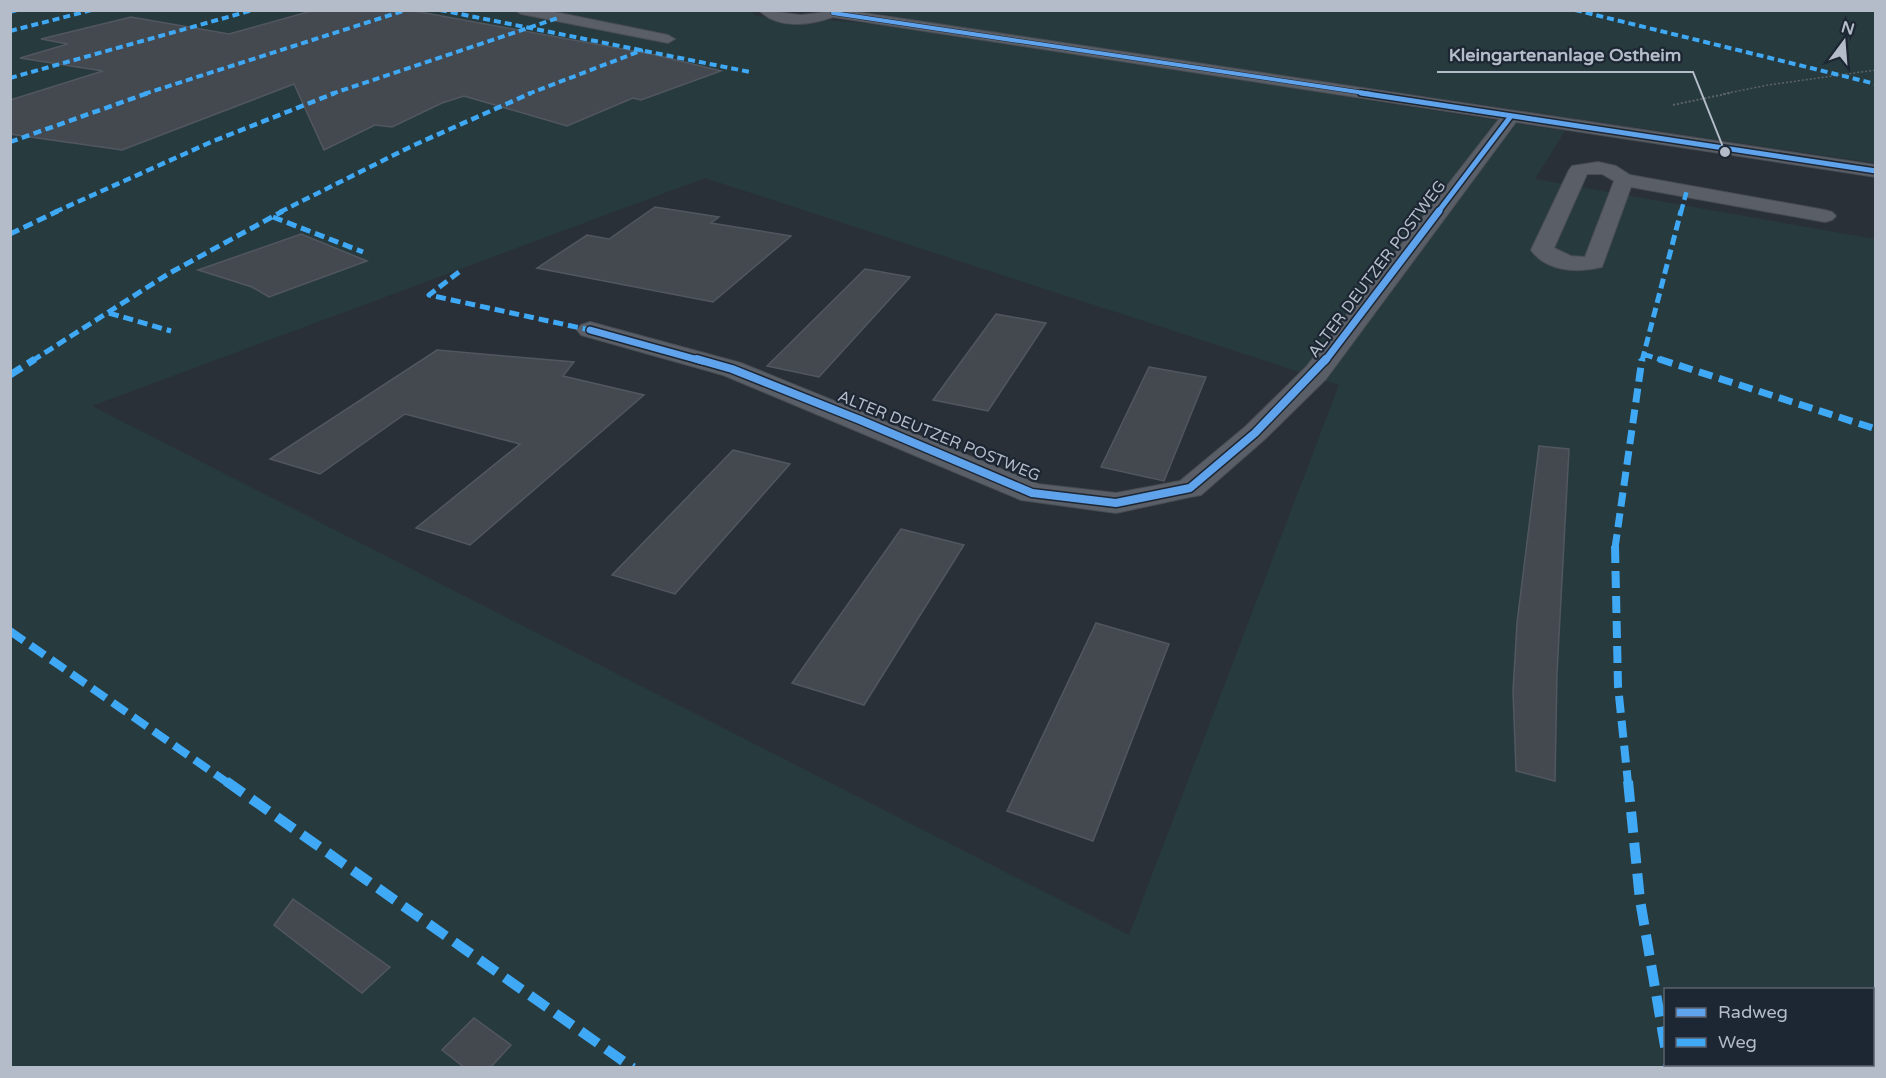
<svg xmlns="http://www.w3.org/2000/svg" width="1886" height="1078" font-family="'Varela Round',sans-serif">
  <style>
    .green { fill: #273a3e; fill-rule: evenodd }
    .building { fill: #444950; stroke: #52575f; stroke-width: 1.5 }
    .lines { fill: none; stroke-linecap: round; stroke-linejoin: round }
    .minor-casing { stroke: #484c53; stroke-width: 2 }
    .path-far1 { stroke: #5d636a; stroke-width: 1.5; stroke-dasharray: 2 2; stroke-linecap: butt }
    .path { stroke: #5d636a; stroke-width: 2; stroke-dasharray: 2 2; stroke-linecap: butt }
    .minor { fill: #5a5e66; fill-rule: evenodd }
    .quiet-far5 { stroke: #3fa9f5; stroke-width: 4; stroke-dasharray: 7 4; stroke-linecap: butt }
    .quiet-far4 { stroke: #3fa9f5; stroke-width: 4.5; stroke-dasharray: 8 4.5; stroke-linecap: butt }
    .quiet-far3 { stroke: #3fa9f5; stroke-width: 5; stroke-dasharray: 10 5; stroke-linecap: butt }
    .quiet-far2 { stroke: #3fa9f5; stroke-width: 7; stroke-dasharray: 14 7; stroke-linecap: butt }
    .quiet-far1 { stroke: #3fa9f5; stroke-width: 8; stroke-dasharray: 17 8; stroke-linecap: butt }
    .quiet { stroke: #3fa9f5; stroke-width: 10; stroke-dasharray: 21 10; stroke-linecap: butt }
    .cycleway-far3-casing { stroke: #1d2633; stroke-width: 5 }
    .cycleway-far2-casing { stroke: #1d2633; stroke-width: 8 }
    .cycleway-far1-casing { stroke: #1d2633; stroke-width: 10 }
    .cycleway-casing { stroke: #1d2633; stroke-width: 11 }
    .cycleway-far3 { stroke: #60a3ed; stroke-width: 4 }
    .cycleway-far2 { stroke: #60a3ed; stroke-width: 5 }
    .cycleway-far1 { stroke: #60a3ed; stroke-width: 7 }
    .cycleway { stroke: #60a3ed; stroke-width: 8 }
    .labels { text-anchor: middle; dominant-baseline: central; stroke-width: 4.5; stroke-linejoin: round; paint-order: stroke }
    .street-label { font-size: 16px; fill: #b4bcc9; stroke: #1d2633 }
    .leader { fill: none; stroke: #b4bcc9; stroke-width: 2 }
    .callout-dot { fill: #b4bcc9; stroke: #1d2633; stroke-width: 2 }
    .callout-label { font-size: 18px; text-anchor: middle; font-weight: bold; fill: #b4bcc9; stroke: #1d2633; stroke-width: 4.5; stroke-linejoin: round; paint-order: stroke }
  </style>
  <rect width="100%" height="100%" fill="#2a3038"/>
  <!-- green -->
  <path class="green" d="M752 10 754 15 790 21 829 20 894 26 1565 131 1535 179 1875 239V1067H11L10 11ZM705 178 1339 385 1129 935 92 406ZM1666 990H1872V1064H1666Z
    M864 11H1875V163L919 21Z"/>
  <!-- building -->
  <path class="building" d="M315 10H409L655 55 721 71 641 100 633 98 567 126 464 96 442 103 392 127 375 125 324 150 294 84 122 150 10 134V100L103 71 20 58 68 44 41 39 131 17 229 34Z
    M655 207 719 217 711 223 791 236 713 302 537 268 587 235 609 239Z
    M301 234 367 261 269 297 252 287 198 270Z
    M865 269 910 277 819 377 767 366Z
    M996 314 1046 323 988 411 933 400Z
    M437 350 574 362 563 376 644 395 470 545 416 528 520 444 405 414 320 474 270 459Z
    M1149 367 1206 377 1164 481 1101 467Z
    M1539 446 1569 449 1557 673 1555 781 1516 771 1513 691 1517 623Z
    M733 450 790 464 675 594 612 575Z
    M901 529 964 545 864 705 792 683Z
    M1096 623 1169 644 1093 841 1007 811Z
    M293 899 390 967 362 993 274 925Z
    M474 1018 511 1045 490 1068H465L442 1050Z"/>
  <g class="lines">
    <defs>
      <path id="minor" d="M515 10H545L668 35 675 39 668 43 521 14Z
        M759 10 801 15 844 10 1876 165V177L1516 122 1326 379 1265 439 1201 495 1190 497 1116 513 1021 500 723 375 581 335 577 330 581 325 590 322 741 363 1038 484 1116 493 1180 481 1245 427 1306 367 1499 119 833 17C811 25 777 30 759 10Z
        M1598 162 1616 166 1630 175 1825 210 1832 212 1836 216 1832 220 1825 222 1631 187 1602 267C1579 273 1546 272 1531 250L1569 170 1572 166ZM1587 174H1602L1614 181 1585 257 1571 256 1554 248Z"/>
    </defs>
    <!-- minor casing -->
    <use href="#minor" class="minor-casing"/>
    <!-- path-far1 -->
    <path class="path-far1" d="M1723 94 1768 85 1876 70"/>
    <!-- path -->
    <path class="path" d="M1673 105 1730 93"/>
    <!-- minor -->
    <use href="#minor" class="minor"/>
    <!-- quiet-far5 -->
    <path class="quiet-far5" d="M440 10 750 72
      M1575 10 1876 84
      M10 12 17 10
      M10 31 92 10
      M10 78 253 10
      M144 94 406 10
      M331 94 558 18
      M528 94 643 50"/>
    <!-- quiet-far4 -->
    <path class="quiet-far4" d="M10 142 148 93
      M55 212 211 142 335 93
      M280 212 412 146 531 93
      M1681 212 1687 190"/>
    <!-- quiet-far3 -->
    <path class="quiet-far3" d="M273 217 363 252
      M10 234 58 211
      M459 272 429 295 590 330
      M109 313 171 331
      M1643 354 1664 361
      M32 361 168 274 283 211
      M1642 361 1681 211"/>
    <!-- quiet-far2 -->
    <path class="quiet-far2" d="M1659 359 1876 429
      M10 375 35 359
      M1615 548 1642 359"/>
    <!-- quiet-far1 -->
    <path class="quiet-far1" d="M1615 546 1618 686 1628 783
      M10 631 228 783"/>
    <!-- quiet -->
    <path class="quiet" d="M226 781 633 1068
      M1628 781 1640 900 1666 1052
      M1668 1064V1068"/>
    <defs>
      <path id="cycleway-far3" d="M833 13 1371 94"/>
      <path id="cycleway-far2" d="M1361 93 1876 171
        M1438 212 1511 116"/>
      <path id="cycleway-far1" d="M590 330 702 361
        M1325 361 1439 211"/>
      <path id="cycleway" d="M697 359 732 369 860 420 1032 493 1116 503 1190 488 1255 433 1326 359"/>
    </defs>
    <!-- cycleway-far3 casing -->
    <use href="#cycleway-far3" class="cycleway-far3-casing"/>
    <!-- cycleway-far2 casing -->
    <use href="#cycleway-far2" class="cycleway-far2-casing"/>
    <!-- cycleway-far1 casing -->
    <use href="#cycleway-far1" class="cycleway-far1-casing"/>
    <!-- cycleway casing -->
    <use href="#cycleway" class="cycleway-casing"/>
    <!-- cycleway-far3 -->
    <use href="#cycleway-far3" class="cycleway-far3"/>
    <!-- cycleway-far2 -->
    <use href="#cycleway-far2" class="cycleway-far2"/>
    <!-- cycleway-far1 -->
    <use href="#cycleway-far1" class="cycleway-far1"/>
    <!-- cycleway -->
    <use href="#cycleway" class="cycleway"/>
  </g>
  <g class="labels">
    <!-- street labels -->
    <g class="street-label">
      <text transform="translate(1377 269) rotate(-53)">ALTER DEUTZER POSTWEG</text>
      <text transform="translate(939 436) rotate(22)">ALTER DEUTZER POSTWEG</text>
    </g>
  </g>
  <!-- callouts -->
  <path class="leader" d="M1725 152L1693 72H1437"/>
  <circle class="callout-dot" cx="1725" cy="152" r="6"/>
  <g class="callout-label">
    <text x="1565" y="61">Kleingartenanlage Ostheim</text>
  </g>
  <!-- border -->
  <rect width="1886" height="1078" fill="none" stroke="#b4bcc9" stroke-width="24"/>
  <!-- legend -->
  <rect x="1664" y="988" width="210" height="78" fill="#1d2633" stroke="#59626f" stroke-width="1.5"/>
  <rect x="1676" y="1008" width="30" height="9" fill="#60a3ed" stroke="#59626f" stroke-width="1.5"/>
  <text x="1718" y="1018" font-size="18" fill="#b4bcc9">Radweg</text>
  <rect x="1676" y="1038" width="30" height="9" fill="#3fa9f5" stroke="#59626f" stroke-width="1.5"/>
  <text x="1718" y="1048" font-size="18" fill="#b4bcc9">Weg</text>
  <!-- north arrow -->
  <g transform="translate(1844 42) rotate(16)" stroke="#1d2633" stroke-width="4.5" paint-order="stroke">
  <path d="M0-4.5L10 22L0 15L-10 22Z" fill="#b4bcc9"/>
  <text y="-9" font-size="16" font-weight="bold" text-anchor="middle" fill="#b4bcc9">N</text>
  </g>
</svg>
